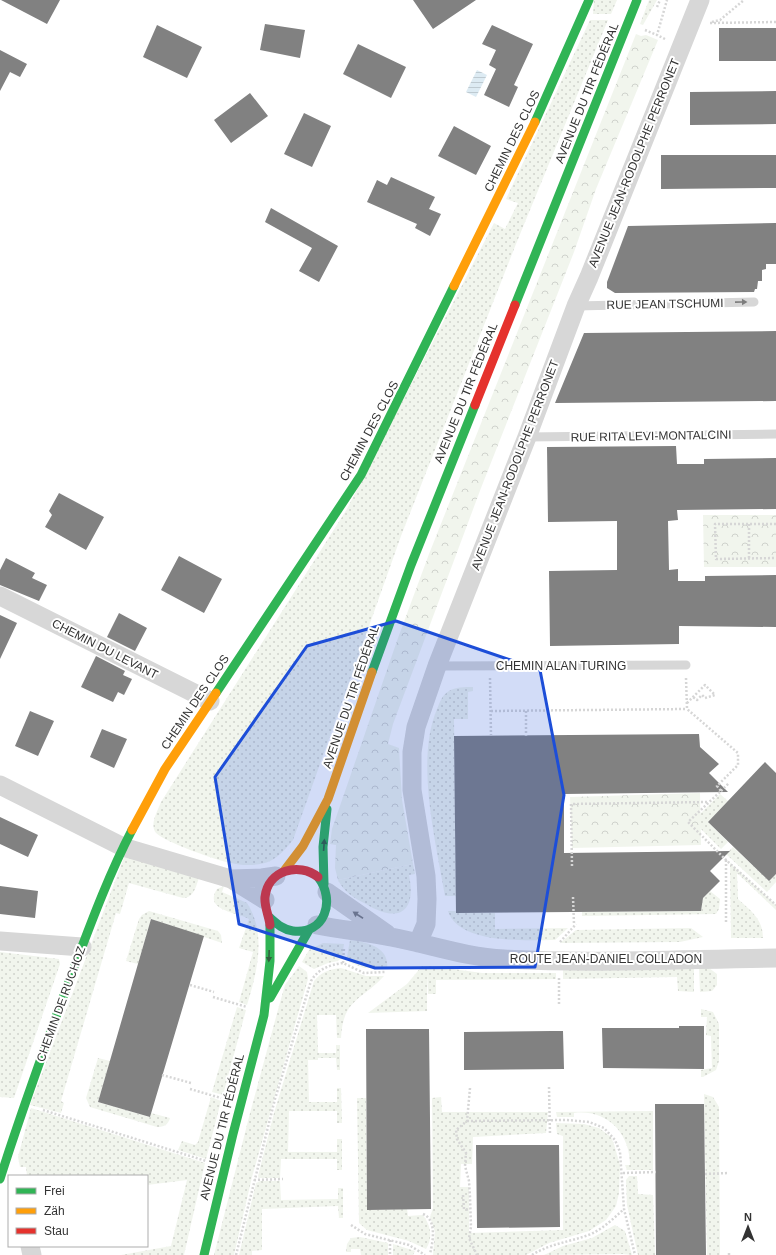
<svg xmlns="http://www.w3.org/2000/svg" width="776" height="1255" font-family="Arial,sans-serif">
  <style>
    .grass { fill: url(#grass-dots) }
    .forest { fill: url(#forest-crowns) }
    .water { fill: url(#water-rules) }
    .building { fill: #818181 }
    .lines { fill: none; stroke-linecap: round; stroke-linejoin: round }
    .path { stroke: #d6d6d6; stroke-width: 2.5; stroke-dasharray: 2 2; stroke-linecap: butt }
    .lane { stroke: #d7d7d7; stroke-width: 9 }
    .street { stroke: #d7d7d7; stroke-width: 19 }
    .fast { stroke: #30b455; stroke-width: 9 }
    .slow { stroke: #ff9f0a; stroke-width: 9 }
    .jam { stroke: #e5322d; stroke-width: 9 }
    .oneway { fill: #7d7d7d }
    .oneway2 { fill: #32603f }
    .marked { fill: #1d4ed8; fill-opacity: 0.2; stroke: #1d4ed8; stroke-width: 3; stroke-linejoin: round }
    .labels { text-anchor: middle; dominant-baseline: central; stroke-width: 4; stroke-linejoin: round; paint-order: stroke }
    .street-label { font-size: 12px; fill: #333; stroke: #fff }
  </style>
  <defs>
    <pattern id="grass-dots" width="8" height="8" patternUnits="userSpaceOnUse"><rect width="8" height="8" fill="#f1f5ed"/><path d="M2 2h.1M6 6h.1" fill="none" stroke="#cfd2cc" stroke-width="1.8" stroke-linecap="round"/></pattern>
    <pattern id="forest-crowns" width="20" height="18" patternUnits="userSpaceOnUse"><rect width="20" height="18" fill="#f1f5ed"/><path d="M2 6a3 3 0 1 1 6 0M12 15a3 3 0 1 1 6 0" fill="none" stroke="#cfd2cc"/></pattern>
    <pattern id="water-rules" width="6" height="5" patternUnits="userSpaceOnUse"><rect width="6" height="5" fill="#ddebf3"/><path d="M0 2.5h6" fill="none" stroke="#becad1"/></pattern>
  </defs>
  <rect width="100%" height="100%" fill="#fff"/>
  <!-- grass -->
  <path class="grass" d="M594 0H617L611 14H593Z
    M649 0H657L643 25 640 24Z
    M590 20H608L516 244 401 536 293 840C287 847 279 857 270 861 260 866 242 866 231 863 218 861 165 842 156 833 149 825 158 810 161 802L347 509 494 223 505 229 518 203 506 199Z
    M473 687V691L468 692V719H454L456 896H445C436 842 415 761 437 709 440 702 442 695 449 691 455 687 465 687 473 687Z
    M720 794 728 801 708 822 728 842 721 849 693 821Z
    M733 847 769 881 776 874V882L767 892 726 854Z
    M125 855 199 878C196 886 194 898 183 898L129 883 120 914 116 913 61 1101 64 1103 61 1113 30 1105Z
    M730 863 776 905V910L737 873 738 899C751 911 763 919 763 938H731Z
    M413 864 415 874 409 875C417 914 397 923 366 904 354 898 344 892 338 880Z
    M224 886 222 892 247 903C267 934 257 972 247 1005L239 1002 253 952 239 948 249 919C238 912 203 911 217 889Z
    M710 891 720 899 719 909 716 914 582 916V912L701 911 703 898Z
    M149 911 218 931 221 935 222 943 151 919 138 964 126 961 139 919 142 915Z
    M448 911H456V913H495V929L568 928 555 940C527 940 459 945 448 911Z
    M691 928 703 937 680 942 560 943 576 930Z
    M350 940C367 942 390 947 387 969L383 967 364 968 349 962 347 957Z
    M323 943 344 944 342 957 338 961 328 963 314 969 302 962 309 950Z
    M0 952 59 959 60 964 14 1098 0 1097Z
    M299 966 307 972 308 979 252 1177 234 1255H214L249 1117 279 1006 285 985Z
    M422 966H431L482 973H556V979L436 980V994H428L427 974V1011L368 1013 407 984Z
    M341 968 366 976H384C361 1001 343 999 341 1038H337L336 1015H317L318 1053H336V1045H340V1070H337L336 1058H318V1060H308L309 1102H337V1088H341L342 1123H337V1111H289L288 1152H337V1139H342V1170H337V1159H281L280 1178H259L258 1176 274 1113 314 981C321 972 330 969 341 968Z
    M694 968V992L678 991 677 977 563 979V969Z
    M699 968H709L717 974V985L712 991 700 992Z
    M237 1007 246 1010 223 1095 212 1092Z
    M701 1009 713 1012 719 1024V1061L716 1070 703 1077H701V1070L712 1068 711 1036 706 1035 707 1017H701Z
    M98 1058 110 1061 98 1102 150 1117 151 1113 170 1118C168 1125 164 1127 157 1127L90 1107 86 1098Z
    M704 1094 713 1097 719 1107 720 1255H707Z
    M211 1097 221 1101 206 1159 178 1150 182 1141 195 1145 198 1142Z
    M441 1097 442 1112H548L546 1133 473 1137 472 1164H461L460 1187H469V1233L563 1230V1136L557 1134 556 1123 584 1124 599 1128 611 1137 614 1144 620 1165 619 1193 616 1206 606 1220 589 1231 549 1243 526 1255H433L435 1232 430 1217 433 1208 432 1098Z
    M357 1098H366L367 1210 407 1209 408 1216 423 1215C431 1226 433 1238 426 1249L409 1241 367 1230 359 1223Z
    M31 1108 205 1163 184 1255H121L171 1246 187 1180 147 1185V1176H27L26 1167H20L18 1157Z
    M653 1111V1170H627L625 1165H630C630 1133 607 1109 574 1113V1117H557L556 1112Z
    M629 1176H637L638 1194 653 1195 655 1255H638L627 1205 626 1180Z
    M260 1181H280L281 1200 338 1199V1188H343V1218H339L338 1206 262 1209V1250L252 1251V1255H239L256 1183Z
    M615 1225 625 1231 632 1255 623 1254 544 1255 563 1246 592 1238Z
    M360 1237 388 1243V1255H361L360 1249H351V1252H346L347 1244 351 1238Z
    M393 1244 415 1251 413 1255H393Z"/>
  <!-- forest -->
  <path class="forest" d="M636 34 641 36 646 35 658 40 596 189 574 252 481 488 393 724 388 744 399 748 402 800 413 864 338 880 335 868 336 845 330 844 332 829 398 638 429 554Z
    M703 515H776V567H704Z
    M700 793 701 845 572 848 570 797Z"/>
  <!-- water -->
  <path class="water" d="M477 70 487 75 476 97 466 92Z"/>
  <!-- building -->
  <path class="building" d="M1 0H60L47 24Z
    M413 0H476L433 29Z
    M265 24 305 30 300 58 260 50Z
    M157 25 202 47 187 78 143 57Z
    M492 25 533 44 514 85 518 87 509 107 484 95 496 69 489 65 496 50 482 44Z
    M719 28H776V61H719Z
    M358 44 406 67 391 98 343 74Z
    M0 50 27 64 20 77 10 72 0 91Z
    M776 91V124L690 125V92Z
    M250 93 268 116 231 143 214 120Z
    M304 113 331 126 312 167 284 154Z
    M454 126 491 146 476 175 438 156Z
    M661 155H776V188L661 189Z
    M391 177 435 197 429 209 441 214 430 236 415 228 417 224 367 202 377 180 387 185Z
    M271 208 338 246 319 282 299 271 312 248 265 222Z
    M776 223V264H766V269L762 270V281H758L757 289H755L754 292 615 293 607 288V282L628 226Z
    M776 331V401L555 403 584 333Z
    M676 446 677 464H704V459L776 458V509L677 510 678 520 668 521 669 570 678 569V581H705V576L776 575V627L679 626V644L550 646 549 571 617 570V521L548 522 547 447Z
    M59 493 104 517 86 550 45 527 52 515 49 511Z
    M179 556 222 579 204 613 161 590Z
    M6 558 35 573 32 578 47 585 39 601 0 585V570Z
    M119 613 147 628 135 651 107 637Z
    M0 615 17 623 0 659Z
    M96 656 125 671 123 675 132 679 124 695 118 692 113 702 81 687Z
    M30 711 54 721 38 756 15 746Z
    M102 729 127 739 114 768 90 757Z
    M699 734 700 747 719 764 709 773 728 792 564 794V853L730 851 710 871 720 881 703 898 701 911 456 913 454 736Z
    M765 762 776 773V874L769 881 708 822Z
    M0 817 38 835 28 857 0 844Z
    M0 886 38 891 35 918 0 914Z
    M151 919 204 936 150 1117 98 1102Z
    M679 1026H704V1069L603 1068 602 1028H679Z
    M366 1029H429L431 1209 367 1210Z
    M552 1031H563L564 1069 464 1070V1032Z
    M655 1104H704L706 1255H656Z
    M476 1145H559L560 1227 477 1228Z"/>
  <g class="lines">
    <!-- path -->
    <path class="path" d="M657 7 660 0
      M712 22 720 20 744 0
      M710 23 776 22
      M645 30 657 35
      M665 39 657 35 667 0
      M749 524V558
      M776 524H715L716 559 776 558
      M490 678 491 736
      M686 678 687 709 738 753V765L717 786 721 791 688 822 726 860 776 905
      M687 703 705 685 715 695 705 698 702 695 697 700 693 697
      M491 711 687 709
      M526 711V736
      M721 791 729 783
      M726 860V923
      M572 866 571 804 708 802
      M573 897 574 924
      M560 942 576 924
      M343 963 344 948
      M559 978V1004
      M190 985 214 992
      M213 997 247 1007
      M162 1075 191 1083
      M549 1087 550 1134
      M470 1088 467 1121 456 1130 457 1139 466 1153 465 1166 469 1181 470 1197 471 1227 469 1238 477 1255
      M190 1089 221 1098
      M43 1110 206 1161
      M467 1121 567 1120 589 1122 604 1128 615 1140 620 1152 624 1209 635 1255
      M623 1173 656 1172
      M705 1174 728 1173
      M254 1180 283 1179
      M463 1195 464 1209 470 1210
      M423 1214C437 1220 433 1241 430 1254
      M351 1225 365 1234 409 1245 425 1255
      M390 1240V1255
      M236 1255 275 1099 311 981C318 969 329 965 343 963L364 973 385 972
      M532 1255C551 1243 571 1242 591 1234 604 1228 614 1218 624 1209
      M729 1255V1253"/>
    <!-- lane -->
    <path class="lane" d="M576 306 754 302
      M527 437 776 434
      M437 666 686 665"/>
    <!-- street -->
    <path class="street" d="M0 596 210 701
      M0 785 123 847 231 879 265 900
      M231 879 262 878 276 876
      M327 892 387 934
      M317 925C342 930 367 932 391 937 429 944 465 957 504 959 594 964 686 959 776 958
      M0 941 82 947
      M418 943 426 924 427 899 426 876 412 790V752L416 727 437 666 527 437 576 306 589 277 700 0
      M30 1246 32 1255"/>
    <!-- fast -->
    <path class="fast" d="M535 122 589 0
      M515 305 637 0
      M372 672 411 565 475 405
      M216 693 361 475 454 286
      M324 884 323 847 327 809
      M269 917C276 923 283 930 293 931 325 935 336 900 318 877
      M270 998 309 930
      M0 1179C21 1112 45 1047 69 981 88 931 107 878 132 830
      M204 1255 233 1134 264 1015 270 961V925"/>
    <!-- slow -->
    <path class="slow" d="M454 286 535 122
      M132 830 165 769 216 693
      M284 871 303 846 328 799 372 672"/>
    <!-- jam -->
    <path class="jam" d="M475 405 515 305
      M270 925C269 916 264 906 265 897 268 870 299 862 318 877"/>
  </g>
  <!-- one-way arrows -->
  <defs><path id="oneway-solid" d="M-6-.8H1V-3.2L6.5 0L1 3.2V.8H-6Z"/></defs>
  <g class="oneway">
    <use href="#oneway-solid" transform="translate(741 302) rotate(-1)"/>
    <use href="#oneway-solid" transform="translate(358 915) rotate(-147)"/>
  </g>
  <g class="oneway2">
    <use href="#oneway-solid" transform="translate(324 845) rotate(-86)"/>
    <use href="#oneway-solid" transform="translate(269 956) rotate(92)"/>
  </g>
  <!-- marked area -->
  <path class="marked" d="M396 621 540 670 564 795 535 967 375 968 239 924 215 777 307 646Z"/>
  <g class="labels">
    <!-- street labels -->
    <g class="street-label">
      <text transform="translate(587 93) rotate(-68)">AVENUE DU TIR FÉDÉRAL</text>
      <text transform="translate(512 141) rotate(-64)">CHEMIN DES CLOS</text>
      <text transform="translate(634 163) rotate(-68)">AVENUE JEAN-RODOLPHE PERRONET</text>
      <text transform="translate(665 304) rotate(-1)">RUE JEAN TSCHUMI</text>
      <text transform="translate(466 393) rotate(-68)">AVENUE DU TIR FÉDÉRAL</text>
      <text transform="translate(369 431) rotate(-62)">CHEMIN DES CLOS</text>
      <text transform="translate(651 436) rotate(-1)">RUE RITA LEVI-MONTALCINI</text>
      <text transform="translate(515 465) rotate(-69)">AVENUE JEAN-RODOLPHE PERRONET</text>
      <text transform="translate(105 649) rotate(27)">CHEMIN DU LEVANT</text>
      <text x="561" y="666">CHEMIN ALAN TURING</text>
      <text transform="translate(351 697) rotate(-71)">AVENUE DU TIR FÉDÉRAL</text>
      <text transform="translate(195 702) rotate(-56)">CHEMIN DES CLOS</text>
      <text x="606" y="959">ROUTE JEAN-DANIEL COLLADON</text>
      <text transform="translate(61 1004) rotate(-70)">CHEMIN DE RUCHOZ</text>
      <text transform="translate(222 1127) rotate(-76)">AVENUE DU TIR FÉDÉRAL</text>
    </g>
  </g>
  <!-- legend -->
  <rect x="8" y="1175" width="140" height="72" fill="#ffffff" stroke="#adadad"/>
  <rect x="16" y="1188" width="20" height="6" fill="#30b455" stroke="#adadad"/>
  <text x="44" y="1195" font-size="12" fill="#333333">Frei</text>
  <rect x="16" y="1208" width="20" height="6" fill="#ff9f0a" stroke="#adadad"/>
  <text x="44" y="1215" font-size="12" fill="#333333">Zäh</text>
  <rect x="16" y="1228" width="20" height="6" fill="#e5322d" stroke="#adadad"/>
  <text x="44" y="1235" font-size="12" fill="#333333">Stau</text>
  <!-- north arrow -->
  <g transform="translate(748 1227)" stroke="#ffffff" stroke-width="3" paint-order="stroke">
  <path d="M0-3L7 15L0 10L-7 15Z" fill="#333333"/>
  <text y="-6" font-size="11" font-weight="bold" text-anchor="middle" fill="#333333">N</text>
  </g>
</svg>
